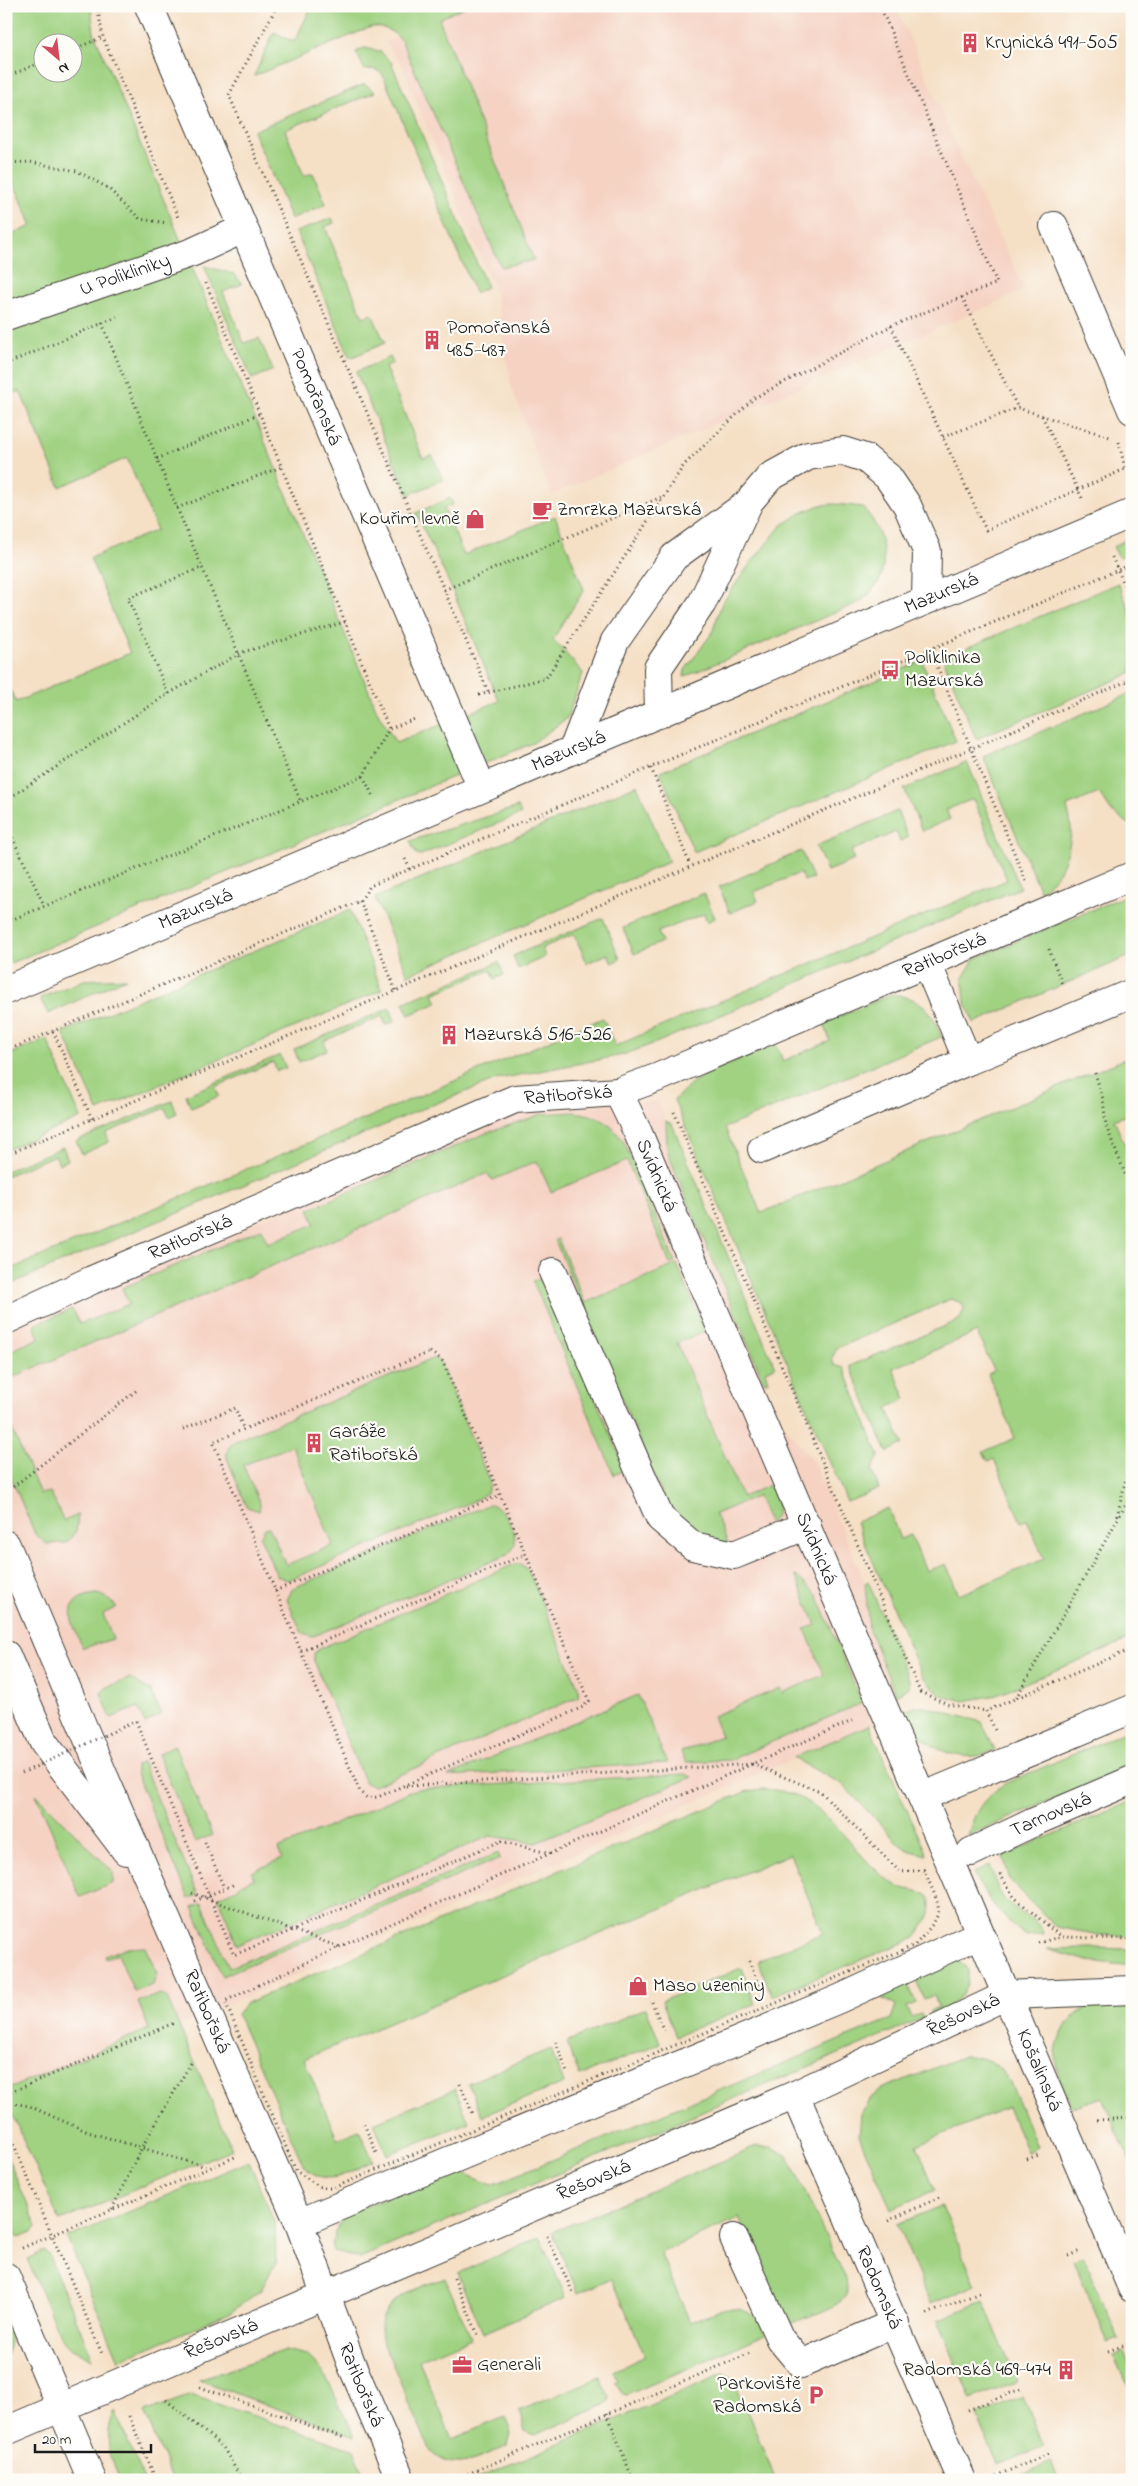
<svg xmlns="http://www.w3.org/2000/svg" width="1138" height="2486" font-family="'Indie Flower',sans-serif">
  <style>
    .built { fill: #f5d2c2 }
    .green { fill: #a0d282; stroke: #5e774f; fill-rule: evenodd }
    .lines { fill: none; stroke-linecap: round; stroke-linejoin: round }
    .minor-casing { stroke: #3d3935; stroke-width: 30 }
    .path { stroke: #3d3935; stroke-width: 3; stroke-dasharray: 1 4; stroke-linecap: butt }
    .minor { stroke: #fff; stroke-width: 28 }
    .path-bridge { stroke: #3d3935; stroke-width: 3; stroke-dasharray: 1 4; stroke-linecap: butt }
    .labels { text-anchor: middle; dominant-baseline: central; stroke-width: 4.5; stroke-linejoin: round; paint-order: stroke }
    .poi-label { font-size: 20px; fill: #1c1c1c; stroke: #fdfcf7; text-anchor: start }
    .street-label { font-size: 20px; fill: #1c1c1c; stroke: #fdfcf7 }
  </style>
  <rect width="100%" height="100%" fill="#fdfcf7"/>
  <filter id="ink" filterUnits="userSpaceOnUse"><feTurbulence type="fractalNoise" baseFrequency=".02" numOctaves="2"/><feDisplacementMap in="SourceGraphic" scale="10" xChannelSelector="R" yChannelSelector="G"/><feConvolveMatrix kernelMatrix="1 2 1 2 8 2 1 2 1" color-interpolation-filters="sRGB"/></filter>
  <filter id="wash" filterUnits="userSpaceOnUse"><feTurbulence type="fractalNoise" baseFrequency=".0096" numOctaves="4" result="noise"/><feDisplacementMap in="SourceGraphic" scale="20" xChannelSelector="R" yChannelSelector="G"/><feGaussianBlur stdDeviation="1.12" result="paint"/><feColorMatrix in="noise" values="0 0 0 0 0 0 0 0 0 0 0 0 0 0 0 0 0 1.4 0 .05"/><feComposite in="paint" operator="in"/></filter>
  <g filter="url(#wash)">
    <rect width="100%" height="100%" fill="#f5dfc5"/>
    <!-- built -->
    <path class="built" d="M469 6H896L962 159 1025 290 551 495 511 385 496 295 401 64 386 42Z
      M658 1101 666 1121 667 1148 671 1161 768 1391 780 1419 814 1463 865 1583 869 1630 903 1711 6 2101V1329L519 1110Z"/>
    <!-- green -->
    <path class="green" d="M6 6H91L94 33 378 713 396 743 499 701 450 585 416 513 450 498 453 504 444 509 464 555 555 516 584 590 553 639 583 673 567 718 533 743 6 965V681L16 702 130 653 90 558 157 530 127 458 60 487 20 391 6 397V237L32 226 11 176 6 178V27L13 23ZM42 42H72V72H42Z
      M312 6H466L439 19 534 260 501 267 401 40C393 31 384 26 371 27L254 76 274 32 294 42Z
      M364 48 380 51 391 62 487 287 475 293 382 73 373 69 365 70 356 52Z
      M365 84 375 92 285 130 304 176 313 173 326 204 291 219 253 131Z
      M332 218 334 223 325 227 363 317 372 314 385 343 350 358 296 232Z
      M204 266 234 274 242 284 223 292 244 343 259 338 273 370 252 379Z
      M390 357 393 363 385 367 423 458 432 455 443 480 408 495 356 372Z
      M835 504 863 507C880 527 888 550 881 576 879 585 868 594 862 601L684 677 685 670 712 633 722 603 750 564 781 526 801 513 820 505Z
      M1132 536V553L1119 557 1113 547Z
      M1118 583 1132 616V673L976 739 943 658Z
      M922 661 956 741 694 852 660 772Z
      M1132 693V826L1112 812 1099 793 1067 806C1068 813 1071 822 1071 829 1071 853 1060 878 1040 891L983 756Z
      M967 762 1020 888 658 1042 623 1055 499 1079 427 1107 6 1286V1271L603 1018 615 1046 1007 880 973 799 946 810 950 819 922 831 904 789Z
      M637 785 669 862 408 975 375 898Z
      M518 807 521 814 421 855 416 854 410 841Z
      M897 811 908 837 900 841 896 832 851 851 854 860 827 871 816 846Z
      M801 851 813 878 804 881 800 873 754 892 758 901 730 913 719 887Z
      M704 893 715 918 707 922 704 914 658 932 662 942 634 954 623 928Z
      M1132 893V955L974 1023 965 1001 963 978 974 959Z
      M350 910 382 990 98 1111 63 1032Z
      M603 918 620 959 612 963 608 954 587 963 574 934 542 948 545 957 518 969 513 956Z
      M499 962 504 975 495 979 491 970 433 994 437 1003 409 1015 403 1003Z
      M126 978 48 1014 40 998 84 980Z
      M892 994C922 999 931 1007 941 1037L725 1128 761 1213 1132 1056V1113L1114 1120 1132 1161V1638L997 1695 964 1701 941 1695 922 1676 856 1522 888 1508 900 1539 911 1535 926 1571 946 1564 959 1595 1044 1559 1027 1520 1021 1522 994 1459 988 1461 983 1452 1015 1438 988 1374 994 1371 977 1332 893 1368 906 1399 887 1408 903 1444 887 1452 850 1366 959 1320 964 1309 962 1303 951 1299 837 1348 832 1358 834 1365 844 1368 879 1456 872 1470 879 1489 847 1502 674 1100 693 1082 716 1069 776 1044 783 1061 830 1041 824 1023Z
      M390 1008 395 1021 386 1025 382 1016 324 1041 327 1050 299 1062 294 1049Z
      M47 1039 81 1118 6 1150V1056Z
      M280 1055 286 1068 277 1071 273 1062 215 1087 219 1096 191 1108 186 1095Z
      M172 1101 177 1113 169 1117 165 1108 106 1133 109 1142 82 1154 76 1141Z
      M575 1112C600 1116 610 1122 624 1142L675 1262 670 1264 627 1161 551 1192 537 1161 493 1180 486 1174 6 1380V1353L39 1338 34 1325 72 1309 80 1324 129 1304 122 1288 261 1229 268 1243 315 1224 309 1209 484 1134 542 1114Z
      M666 1121 672 1124 775 1367 765 1371 768 1381 764 1382 671 1161 667 1148Z
      M63 1147 68 1160 59 1164 55 1155 6 1176V1171Z
      M558 1239 585 1303 677 1264 705 1331 677 1343 742 1497 770 1485C775 1499 784 1512 769 1523L758 1496 715 1514 728 1543H713L669 1511 555 1240Z
      M542 1278 626 1469 614 1475 533 1281Z
      M434 1358 440 1362 490 1483 487 1493 476 1500 294 1578 287 1580 277 1576 260 1537 265 1528 269 1527 286 1565 333 1545 292 1446 243 1465 260 1504 259 1511 247 1507 227 1458C226 1450 229 1446 235 1441Z
      M6 1415 40 1494 50 1492 64 1521 78 1515 76 1531 66 1543 47 1544 35 1534 6 1466Z
      M490 1504C503 1506 515 1529 515 1542 515 1547 511 1552 507 1555L311 1637 302 1633 287 1600 293 1588Z
      M515 1564H520L528 1570 579 1689 578 1697 374 1786 365 1783 314 1661V1653L321 1648Z
      M795 1575 817 1595 862 1703 730 1760 686 1762 681 1752 721 1736 713 1716 780 1688 782 1693 824 1675 805 1629 816 1625Z
      M868 1581 909 1680V1687L896 1695 869 1630 865 1583Z
      M98 1594 104 1596 117 1607 103 1614 113 1639 83 1648C72 1624 58 1597 98 1594Z
      M130 1678 151 1691 161 1714 145 1724 138 1707 111 1718 101 1693 106 1688Z
      M638 1695 667 1763 448 1776Z
      M924 1706 982 1722 995 1751C958 1767 919 1746 903 1711L912 1707Z
      M869 1725 927 1855H926L908 1850 899 1844 842 1784 793 1758Z
      M1132 1729V1765L968 1836C975 1810 982 1800 1004 1784Z
      M174 1745 212 1835 195 1842 158 1754Z
      M142 1762 198 1895 189 1899 136 1774V1766Z
      M686 1774 692 1777 536 1843 490 1836 237 1945 218 1897 239 1888 238 1885 254 1879 252 1872 282 1859 278 1849 416 1789Z
      M761 1789C820 1788 844 1844 883 1876 888 1880 896 1886 902 1888 913 1891 922 1890 930 1898 934 1915 924 1925 915 1938L772 1996 758 1961 823 1933 790 1854 304 2059 337 2139 359 2130 373 2161C345 2173 330 2189 304 2167L237 2014 246 2003 745 1792Z
      M36 1794 113 1872V1883L80 1897Z
      M1132 1801V1936L1099 1935 1056 1927 1010 1880 1003 1856Z
      M498 1853 500 1858 222 1976 193 1907 202 1903 229 1968Z
      M990 1865C994 1878 997 1891 1006 1901 1016 1912 1041 1920 1044 1934L1026 1936C1003 1919 986 1898 973 1873Z
      M145 1947 157 1973 153 1985 134 1992 118 1954 106 1959 105 1956 125 1948Z
      M1092 1948 1132 1949V1966L1088 1961 1046 1949Z
      M956 1960 961 1963 968 1971C970 1996 951 2007 931 2015L930 2011 938 2007 934 1995 924 1999 914 1975 950 1961Z
      M741 1968 755 2004 676 2036 662 2001Z
      M906 1979 916 2003 906 2007 911 2017 921 2014 923 2018 360 2258 337 2253 332 2250 334 2233 346 2214 454 2169 492 2185 891 2019 896 2005 873 1993Z
      M160 1994 167 1998 232 2149 60 2221 6 2101V2090L149 2029 138 2002Z
      M1132 2002V2166L1102 2097 1073 2108C1068 2097 1061 2085 1058 2073 1050 2047 1064 2017 1090 2007 1103 2001 1118 2003 1132 2002Z
      M646 2008 660 2043 580 2076 566 2042Z
      M550 2049 564 2083 482 2116 468 2083Z
      M964 2056C977 2056 991 2059 1000 2069 1015 2084 1028 2127 1037 2147L1027 2152 1008 2107 917 2145 935 2190 891 2209 859 2136 861 2114 869 2099 884 2088Z
      M455 2089 469 2122 387 2155 374 2123Z
      M756 2147H771L788 2156 846 2279C847 2286 848 2293 844 2298 834 2310 800 2319 786 2325L739 2218 660 2253 690 2322C720 2309 748 2296 766 2334L627 2395 623 2394 615 2382 618 2380 614 2371 645 2356 612 2279 578 2293 552 2232Z
      M6 2154 37 2227 34 2231 17 2238 6 2212Z
      M249 2161 275 2224 276 2262 261 2290 231 2312 119 2360 67 2238Z
      M942 2206 976 2285 931 2304 897 2224Z
      M540 2237 566 2298 483 2333 458 2273Z
      M44 2251 48 2254 93 2359 72 2349 61 2338 27 2259Z
      M1083 2256 1119 2339 1108 2343 1073 2260Z
      M445 2278 471 2338 419 2360 452 2439 505 2417 511 2433 508 2446C481 2457 453 2476 430 2450L382 2340C382 2334 380 2326 382 2320 390 2294 423 2287 445 2278Z
      M983 2301 1017 2381 971 2400 938 2320Z
      M6 2317C12 2330 12 2342 6 2355Z
      M285 2350 307 2355 323 2371 355 2437 199 2380Z
      M1124 2352 1132 2370V2398L1114 2356Z
      M723 2374 730 2376 734 2380 776 2480H474Z
      M600 2377 609 2398 607 2404 535 2435 525 2431 519 2411Z
      M191 2395 354 2450 366 2480H173L144 2412Z
      M1023 2397 1044 2446 998 2465 977 2416Z
      M115 2411 144 2480H120C109 2455 103 2437 115 2411Z
      M1051 2462 1058 2480H1008Z"/>
  </g>
  <g filter="url(#ink)">
    <g class="lines">
      <defs>
        <g id="minor">
          <path id="s1" d="M149 6 482 788"/>
          <path d="M1054 226 1132 410"/>
          <path id="s2" d="M6 316 193 252 243 229"/>
          <path d="M659 714 658 668 702 603 747 506"/>
          <path d="M573 750 615 641 674 557 747 504 770 477 808 456 843 451 865 458 888 477 907 505 927 551 926 600"/>
          <path id="s3" d="M6 990 1132 513"/>
          <path d="M968 1061 1132 993"/>
          <path id="s4" d="M618 1092 638 1133 1132 2288"/>
          <path d="M762 1149 968 1061 927 963"/>
          <path d="M553 1272 660 1518 693 1546 734 1555 807 1525"/>
          <path id="s5" d="M6 1320 92 1280 515 1099 618 1092 659 1077 1132 876"/>
          <path id="s6" d="M6 1545 102 1772 299 2223 351 2363 401 2480"/>
          <path d="M6 1655 44 1743 126 1851"/>
          <path d="M922 1797 1132 1709"/>
          <path id="s7" d="M971 1852 1034 1822 1132 1780"/>
          <path id="s8" d="M795 2095 962 2480"/>
          <path d="M299 2223 839 1999 980 1934"/>
          <path d="M734 2238 780 2339 801 2364 895 2323"/>
          <path d="M6 2277 92 2480"/>
          <path id="s9" d="M6 2431 795 2095 1007 1995 1132 1990"/>
        </g>
      </defs>
      <!-- minor casing -->
      <use href="#minor" class="minor-casing"/>
      <!-- path -->
      <path class="path" d="M97 6 103 37 179 220
        M277 6 229 95 488 691
        M72 50 103 37
        M6 77 42 62
        M6 163 30 162 77 171 108 188 140 219 168 223
        M206 283 389 729
        M962 297 1018 408
        M102 323 177 508 300 800
        M891 326 986 530 1132 466
        M6 364 117 317
        M1042 416 1082 498
        M943 437 1018 408 1110 437
        M1119 442 1125 469
        M157 459 259 414
        M177 508 281 467
        M1112 557 1132 602
        M444 590 664 496
        M930 649 1027 884
        M168 694 128 598 203 567
        M479 695 546 678 684 465 754 398 891 326 997 283 880 6
        M651 768 690 865
        M363 776 374 798
        M6 800 168 694 240 653 345 622
        M6 824 44 905
        M405 859 410 869
        M360 901 396 991
        M6 922 363 776 389 729 415 719
        M1049 949 1062 984
        M53 1031 92 1119
        M6 1051 360 901 370 886 1132 564
        M1095 1073 1103 1099 1106 1126 1132 1191
        M674 1112 920 1692 948 1704 986 1711
        M6 1155 970 749 1132 679
        M430 1352 442 1360 589 1701 583 1707 378 1797 367 1798 360 1792 213 1442Z
        M183 1429 235 1408 244 1430
        M9 1490 137 1390
        M1117 1516 1132 1454
        M275 1591 500 1495
        M301 1651 526 1554
        M1016 1698 1132 1494
        M136 1721 157 1772
        M995 1730 986 1711 1132 1649
        M752 1764 821 1792 900 1872 924 1870C942 1913 947 1909 915 1945L333 2188H322L296 2171 225 2001 339 1947Z
        M406 1786 752 1764 852 1721
        M501 1841 551 1854
        M205 1842 224 1888
        M1000 1874 1014 1897 1061 1937 1132 1939
        M192 1893 339 1947
        M195 1901 235 1884
        M1038 1943 1060 1937
        M749 1961 763 1995
        M652 2002 665 2034
        M556 2042 568 2075
        M460 2084 473 2115
        M6 2094 174 2023
        M6 2102 29 2106 88 2132 210 2168
        M1097 2120 1132 2118
        M364 2124 377 2155
        M6 2126 102 2354
        M1027 2159 1039 2155
        M112 2209 142 2147 191 2063
        M888 2221 942 2196
        M547 2236 574 2295
        M22 2248 235 2157
        M1068 2256 1080 2251
        M454 2278 478 2335
        M927 2314 982 2292
        M1108 2351 1128 2344
        M200 2387 345 2438
        M166 2400 223 2447 242 2480
        M968 2410 1023 2388
        M607 2413 633 2480
        M129 2416 156 2480
        M996 2476 1051 2453
        M454 2480 750 2353"/>
      <!-- minor -->
      <use href="#minor" class="minor"/>
      <!-- path-bridge -->
      <path class="path-bridge" d="M157 1772 234 1955 501 1841
        M22 1773 136 1721"/>
    </g>
  </g>
  <!-- icons -->
  <defs>
    <symbol id="building-bare" viewBox="-9 -9 18 18"><path d="M-4-6H4V6H1V3H-1V6H-4ZM-2.5-4.3h1.7v1.8h-1.7ZM.8-4.3h1.7v1.8H.8ZM-2.5-1h1.7V.8h-1.7ZM.8-1h1.7V.8H.8Z" fill="#d1495b" stroke="#fdfcf7" stroke-width="2.5" paint-order="stroke"/></symbol>
    <symbol id="cafe-bare" viewBox="-9 -9 18 18"><path d="M-5.5-4.5H6V0H3Q3 3.5 0 3.5H-2.5Q-5.5 3.5-5.5 0ZM3-3.2v2h1.7v-2ZM-6 4.5H4V6H-6Z" fill="#d1495b" stroke="#fdfcf7" stroke-width="2.5" paint-order="stroke"/></symbol>
    <symbol id="shop-bare" viewBox="-9 -9 18 18"><path d="M-5-2.5h2.3a2.7 3.5 0 0 1 5.4 0H5L5.5 6h-11ZM-1.5-2.5h3a1.5 2.3 0 0 0-3 0Z" fill="#d1495b" stroke="#fdfcf7" stroke-width="2.5" paint-order="stroke"/></symbol>
    <symbol id="bus-bare" viewBox="-9 -9 18 18"><path d="M-5-6H5V4H4V6H2V4H-2V6H-4V4H-5ZM-3.5-4V0h7V-4ZM-3.5 1.2v1.5H-2V1.2ZM2 1.2v1.5H3.5V1.2Z" fill="#d1495b" stroke="#fdfcf7" stroke-width="2.5" paint-order="stroke"/></symbol>
    <symbol id="office-bare" viewBox="-9 -9 18 18"><path d="M-6-3h4V-5.5h4V-3h4V5H-6ZM-1-4.5V-3h2v-1.5ZM-6 0V1H6V0Z" fill="#d1495b" stroke="#fdfcf7" stroke-width="2.5" paint-order="stroke"/></symbol>
    <symbol id="parking-bare" viewBox="-9 -9 18 18"><path d="M-3.5-5.5H1a3.5 3.5 0 0 1 0 7H-1V5.5H-3.5ZM-1-3.4V-.6H.8a1.4 1.4 0 0 0 0-2.8Z" fill="#d1495b" stroke="#fdfcf7" stroke-width="2.5" paint-order="stroke"/></symbol>
  </defs>
  <g fill-rule="evenodd">
    <use href="#building-bare" x="956" y="29" width="28" height="28"/>
    <use href="#building-bare" x="418" y="326" width="28" height="28"/>
    <use href="#cafe-bare" x="528" y="496" width="28" height="28"/>
    <use href="#shop-bare" x="461" y="505" width="28" height="28"/>
    <use href="#bus-bare" x="876" y="656" width="28" height="28"/>
    <use href="#building-bare" x="435" y="1021" width="28" height="28"/>
    <use href="#building-bare" x="300" y="1429" width="28" height="28"/>
    <use href="#shop-bare" x="624" y="1972" width="28" height="28"/>
    <use href="#office-bare" x="448" y="2351" width="28" height="28"/>
    <use href="#building-bare" x="1052" y="2356" width="28" height="28"/>
    <use href="#parking-bare" x="802" y="2381" width="28" height="28"/>
  </g>
  <g class="labels">
    <!-- poi labels -->
    <g class="poi-label">
      <text x="985" y="43">Krynická 491-505</text>
      <text x="447" y="328">Pomořanská<tspan x="447" dy="23">485-487</tspan></text>
      <text x="557" y="510">Zmrzka Mazurská</text>
      <text x="460" y="519" text-anchor="end">Kouřim levně</text>
      <text x="905" y="658">Poliklinika<tspan x="905" dy="23">Mazurská</tspan></text>
      <text x="464" y="1035">Mazurská 516-526</text>
      <text x="329" y="1432">Garáže<tspan x="329" dy="23">Ratibořská</tspan></text>
      <text x="653" y="1986">Maso uzeniny</text>
      <text x="477" y="2365">Generali</text>
      <text x="1051" y="2370" text-anchor="end">Radomská 469-474</text>
      <text x="801" y="2384" text-anchor="end">Parkoviště<tspan x="801" dy="23">Radomská</tspan></text>
    </g>
    <!-- street labels -->
    <g class="street-label">
      <text stroke="none"><textPath href="#s2" startOffset="126">U Polikliniky</textPath></text>
      <text stroke="none"><textPath href="#s1" startOffset="425">Pomořanská</textPath></text>
      <text stroke="none"><textPath href="#s3" startOffset="1016">Mazurská</textPath></text>
      <text stroke="none"><textPath href="#s3" startOffset="611">Mazurská</textPath></text>
      <text stroke="none"><textPath href="#s3" startOffset="206">Mazurská</textPath></text>
      <text stroke="none"><textPath href="#s5" startOffset="1012">Ratibořská</textPath></text>
      <text stroke="none"><textPath href="#s5" startOffset="608">Ratibořská</textPath></text>
      <text stroke="none"><textPath href="#s4" startOffset="92">Svídnická</textPath></text>
      <text stroke="none"><textPath href="#s5" startOffset="202">Ratibořská</textPath></text>
      <text stroke="none"><textPath href="#s4" startOffset="498">Svídnická</textPath></text>
      <text stroke="none"><textPath href="#s7" startOffset="88">Tarnovská</textPath></text>
      <text stroke="none"><textPath href="#s6" startOffset="508">Ratibořská</textPath></text>
      <text stroke="none"><textPath href="#s9" startOffset="1044">Řešovská</textPath></text>
      <text stroke="none"><textPath href="#s4" startOffset="1065">Košalinská</textPath></text>
      <text stroke="none"><textPath href="#s9" startOffset="639">Řešovská</textPath></text>
      <text stroke="none"><textPath href="#s8" startOffset="210">Radomská</textPath></text>
      <text stroke="none"><textPath href="#s9" startOffset="234">Řešovská</textPath></text>
      <text stroke="none"><textPath href="#s6" startOffset="912">Ratibořská</textPath></text>
    </g>
  </g>
  <!-- margin -->
  <rect width="1138" height="2486" fill="none" stroke="#fdfcf7" stroke-width="25"/>
  <!-- north arrow -->
  <g transform="translate(58 58) rotate(152)"><circle r="24" fill="#fdfcf7" stroke="#a3a29f"/>
  <path d="M0-4L9 19L0 12L-9 19Z" fill="#d1495b"/>
  <text y="-8" font-size="14" font-weight="bold" text-anchor="middle" fill="#1c1c1c">N</text>
  </g>
  <!-- scale -->
  <path d="M35 2444v8h116v-8" fill="none" stroke="#1c1c1c" stroke-width="2.5"/>
  <text x="42" y="2444" font-size="15" fill="#1c1c1c" stroke="#fdfcf7" stroke-width="4" paint-order="stroke">20 m</text>
</svg>
